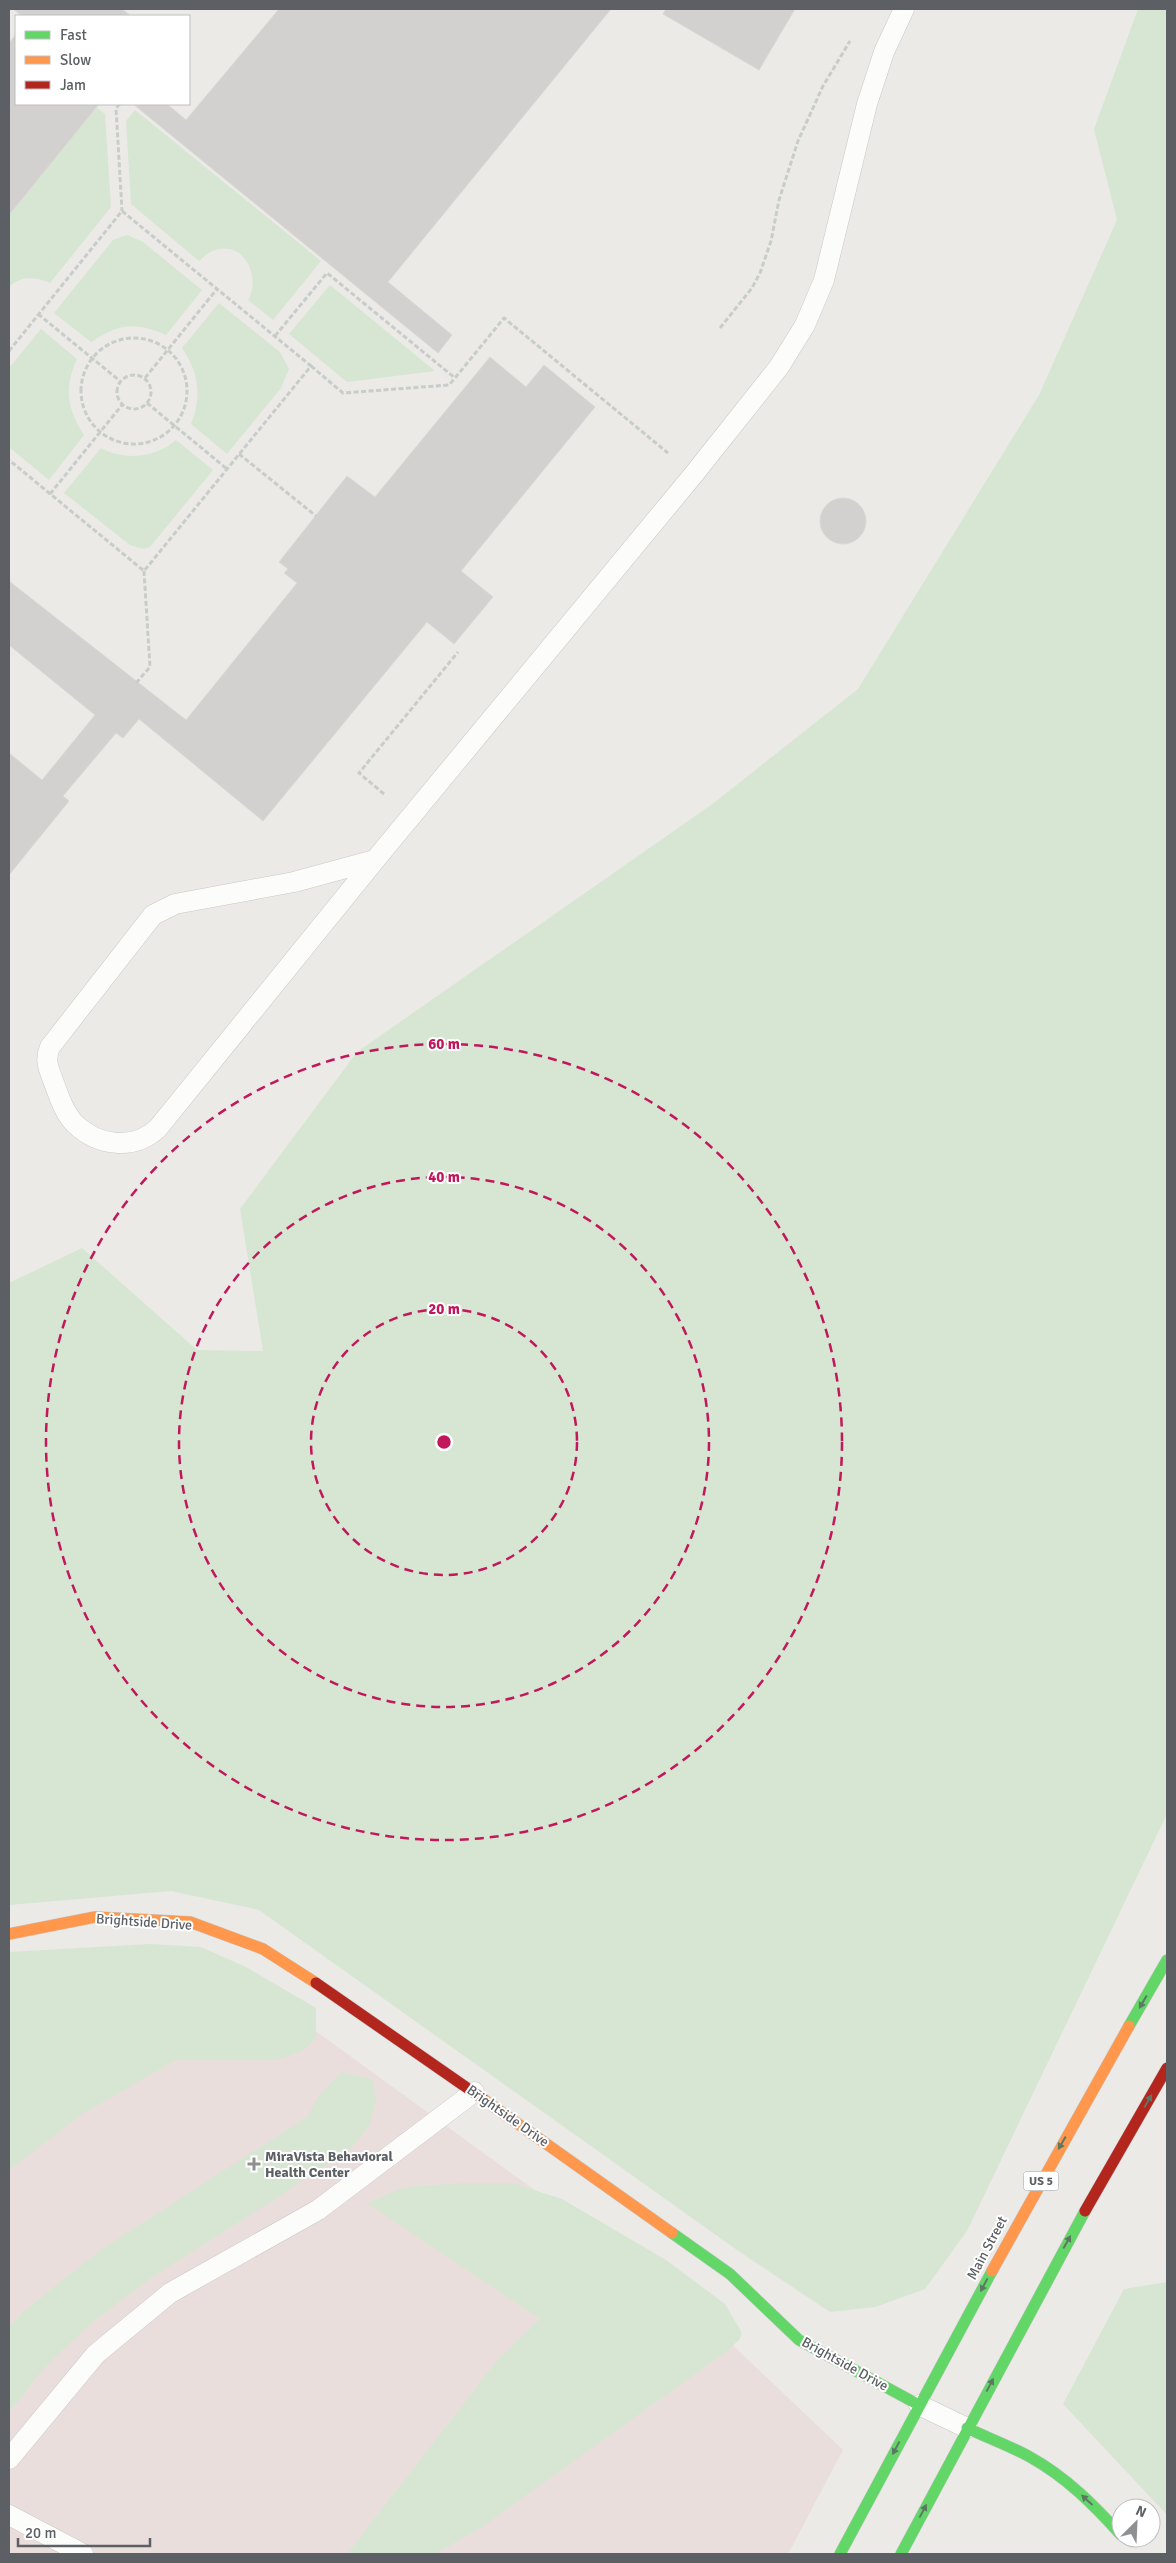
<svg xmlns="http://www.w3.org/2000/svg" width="1176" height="2563" font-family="Signika,sans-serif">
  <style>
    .medical { fill: #eadedc }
    .green { fill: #d6e6d3 }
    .building { fill: #d2d1cf; stroke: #dad9d6 }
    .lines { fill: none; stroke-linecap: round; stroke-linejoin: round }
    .lane-casing { stroke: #c8c8c8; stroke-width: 21 }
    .fast-casing { stroke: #c8c8c8; stroke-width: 12 }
    .slow-casing { stroke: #c8c8c8; stroke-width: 12 }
    .jam-casing { stroke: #c8c8c8; stroke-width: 12 }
    .path { stroke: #c8ccca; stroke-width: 3; stroke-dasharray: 5 2.5; stroke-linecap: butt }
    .lane { stroke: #fcfcfb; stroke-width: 20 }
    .fast { stroke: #63d668; stroke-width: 11 }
    .slow { stroke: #ff974d; stroke-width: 11 }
    .jam { stroke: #b3261e; stroke-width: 11 }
    .oneway { fill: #5d7764 }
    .ring { fill: none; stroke: #c2185b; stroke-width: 2.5; stroke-dasharray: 9 6 }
    .poi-dot { fill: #8e9091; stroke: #fff; stroke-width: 2 }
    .labels { text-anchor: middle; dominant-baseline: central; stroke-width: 4; stroke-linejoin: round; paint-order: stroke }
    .shield { fill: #fff; stroke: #8d8f92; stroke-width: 1 }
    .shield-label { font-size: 12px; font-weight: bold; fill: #5c5f63 }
    .street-label { font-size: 14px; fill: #5c5f63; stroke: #fff }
    .poi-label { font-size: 14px; font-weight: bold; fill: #5c5f63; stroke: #fff; text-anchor: start }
    .centre { fill: #c2185b; stroke: #fff; stroke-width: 2.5 }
    .ring-label { font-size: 15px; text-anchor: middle; font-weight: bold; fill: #c2185b; stroke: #fff; stroke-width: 4; stroke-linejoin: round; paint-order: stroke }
  </style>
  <rect width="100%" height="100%" fill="#ebeae6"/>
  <!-- medical -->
  <path class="medical" d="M280 2005 683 2298 843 2450 788 2554H9V2031Z"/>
  <!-- green -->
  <path class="green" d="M1138 9H1167V1814L967 2231 925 2289 875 2307 830 2312 737 2250 259 1910 171 1891 9 1905V1283L82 1248 197 1350 263 1351 240 1209 357 1052 711 805 858 689 1039 395 1117 220 1094 129Z
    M96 107 105 114 111 207 50 283C36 277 21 275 9 287V215Z
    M135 110 321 261 273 320 248 300C261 278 245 241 216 250 209 251 204 257 199 261L131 204 126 121Z
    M127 235 143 242 202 290 166 335C135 321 118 324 91 342L54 313 113 240Z
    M330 285 435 371 347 382 289 334Z
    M219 303 280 352 289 369 281 388 227 454 191 424C202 396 199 373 182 348Z
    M41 329 77 359C64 387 67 409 84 435L49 480 9 447V368Z
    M176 440 213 470 150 547 143 549 130 545 64 493 101 448C125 461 155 458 176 440Z
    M149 1944 201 1947 246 1967 316 2008V2038L301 2052 276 2060H176L82 2114 9 2170V1952Z
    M342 2072 372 2079 376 2101 369 2126 351 2148 274 2200 152 2277 90 2324 44 2368 9 2413V2327L25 2310 102 2249 307 2117 318 2097Z
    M463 2183H512L562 2199 666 2260 725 2304 742 2333 739 2340 723 2354 482 2527 435 2554H347L496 2362 540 2319 367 2203 405 2187Z
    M1167 2282V2515L1063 2404 1124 2289Z"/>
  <!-- building -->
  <path class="building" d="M13 9H122L131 16H22Z
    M279 9H611L388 282 452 335 438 353 133 104H167L186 120Z
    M666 9H795L759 70 663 14Z
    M16 34V104H99L9 215V43Z
    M490 357 526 387 544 365 595 407 461 571 493 597 454 644 427 622 263 821 139 719 123 738 116 733 63 796 69 801 9 875V753L42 780 95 715 9 645V581L186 720 297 583 284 573 288 569 279 562 347 476 375 497Z
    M820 521a23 23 0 1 1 46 0a23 23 0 1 1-46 0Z"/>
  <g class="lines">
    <defs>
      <path id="lane" d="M375 860 294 882 175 904 153 915 50 1047C44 1061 49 1069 54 1083 59 1097 65 1114 75 1124 98 1146 134 1151 158 1128L375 860 694 474 779 367 805 325 824 280 867 104 884 52 904 9
        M919 2405 967 2428
        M9 2459 96 2354 170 2293 318 2210 474 2092
        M9 2515 83 2554"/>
      <path id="fast" d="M1129 2026 1167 1960
        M672 2233 730 2274 799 2340 919 2405
        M967 2428C988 2438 1010 2446 1030 2457 1066 2477 1094 2505 1121 2535
        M840 2554 992 2271
        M901 2554 1085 2211"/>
      <path id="slow" d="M9 1934 95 1917 190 1922 263 1949 316 1983
        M483 2099 672 2233
        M992 2271 1129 2026"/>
      <path id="jam" d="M316 1983 483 2099
        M1085 2211 1167 2068"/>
    </defs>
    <!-- lane casing -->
    <use href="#lane" class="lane-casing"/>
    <!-- fast casing -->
    <use href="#fast" class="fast-casing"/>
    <!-- slow casing -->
    <use href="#slow" class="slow-casing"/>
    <!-- jam casing -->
    <use href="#jam" class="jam-casing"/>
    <!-- path -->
    <path class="path" d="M120 104 116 108 122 211
      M38 314 120 381
      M720 328 752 288 760 273 771 241 779 200 798 141 823 86 850 41
      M275 336 327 273 455 378 504 318 668 453
      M81 391a53 53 0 1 1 106 0a53 53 0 1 1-106 0Z
      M9 351 122 211 311 366 144 571 9 460
      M311 366 343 393 449 385 455 378
      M117 392a17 17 0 1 1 34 0a17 17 0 1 1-34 0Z
      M145 378 217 289
      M147 403 227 469
      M239 454 316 516
      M50 494 122 405
      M136 683 150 667 144 571
      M384 794 359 773 458 652"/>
    <!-- lane -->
    <use href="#lane" class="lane"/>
    <!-- fast -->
    <use href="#fast" class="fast"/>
    <!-- slow -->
    <use href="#slow" class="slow"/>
    <!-- jam -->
    <use href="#jam" class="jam"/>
  </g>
  <!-- one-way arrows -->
  <defs><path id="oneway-solid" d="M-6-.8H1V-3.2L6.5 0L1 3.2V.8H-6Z" transform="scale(1.25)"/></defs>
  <g class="oneway">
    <use href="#oneway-solid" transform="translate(1143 2002) rotate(120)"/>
    <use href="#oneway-solid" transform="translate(1148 2101) rotate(-60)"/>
    <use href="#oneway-solid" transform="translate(1062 2143) rotate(120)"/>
    <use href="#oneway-solid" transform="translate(1067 2242) rotate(-61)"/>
    <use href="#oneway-solid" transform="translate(984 2285) rotate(118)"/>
    <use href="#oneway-solid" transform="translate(990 2385) rotate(-62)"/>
    <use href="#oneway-solid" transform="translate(896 2448) rotate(118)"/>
    <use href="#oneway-solid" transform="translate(1087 2500) rotate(-138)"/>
    <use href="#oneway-solid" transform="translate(923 2511) rotate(-62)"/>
  </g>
  <!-- distance rings -->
  <g class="ring">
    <circle cx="444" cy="1442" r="133"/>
    <circle cx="444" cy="1442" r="265"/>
    <circle cx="444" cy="1442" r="398"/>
  </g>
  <!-- markers -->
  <path class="poi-dot" d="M251.5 2156.5h5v5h5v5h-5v5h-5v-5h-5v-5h5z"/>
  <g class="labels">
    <!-- shield labels -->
    <rect class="shield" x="1023.5" y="2171.5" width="35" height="19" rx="4"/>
    <g class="shield-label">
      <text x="1041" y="2181">US 5</text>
    </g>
    <!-- street labels -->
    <g class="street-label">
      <text transform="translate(144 1922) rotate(4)">Brightside Drive</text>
      <text transform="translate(508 2116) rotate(35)">Brightside Drive</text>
      <text transform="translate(987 2248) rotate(-62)">Main Street</text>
      <text transform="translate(845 2364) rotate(29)">Brightside Drive</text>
    </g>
    <!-- poi labels -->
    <g class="poi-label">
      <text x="265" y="2156">MiraVista Behavioral<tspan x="265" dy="16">Health Center</tspan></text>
    </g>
  </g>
  <circle cx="444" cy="1442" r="8" class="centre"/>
  <g class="ring-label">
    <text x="444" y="1049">60 m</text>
    <text x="444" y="1182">40 m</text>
    <text x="444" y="1314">20 m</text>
  </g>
  <!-- border -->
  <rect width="1176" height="2563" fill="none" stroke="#5c5f63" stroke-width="20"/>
  <!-- legend -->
  <rect x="15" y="15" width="175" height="90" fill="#ffffff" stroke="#bebfc1"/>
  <rect x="25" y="31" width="25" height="8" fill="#63d668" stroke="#bebfc1"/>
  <text x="60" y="40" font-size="15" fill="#5c5f63">Fast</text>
  <rect x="25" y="56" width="25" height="8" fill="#ff974d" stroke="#bebfc1"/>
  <text x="60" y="65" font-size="15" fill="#5c5f63">Slow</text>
  <rect x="25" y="81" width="25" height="8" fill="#b3261e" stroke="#bebfc1"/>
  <text x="60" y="90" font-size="15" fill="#5c5f63">Jam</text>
  <!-- north arrow -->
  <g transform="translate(1136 2523) rotate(24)"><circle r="24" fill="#ffffff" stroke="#bebfc1"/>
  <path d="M0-4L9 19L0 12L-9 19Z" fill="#8e9091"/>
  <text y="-8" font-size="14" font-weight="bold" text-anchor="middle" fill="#5c5f63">N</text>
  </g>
  <!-- scale -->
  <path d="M18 2538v8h132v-8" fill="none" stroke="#5c5f63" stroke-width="2.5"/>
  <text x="25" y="2538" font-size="15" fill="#5c5f63" stroke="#ffffff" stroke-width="4" paint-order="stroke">20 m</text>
</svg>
